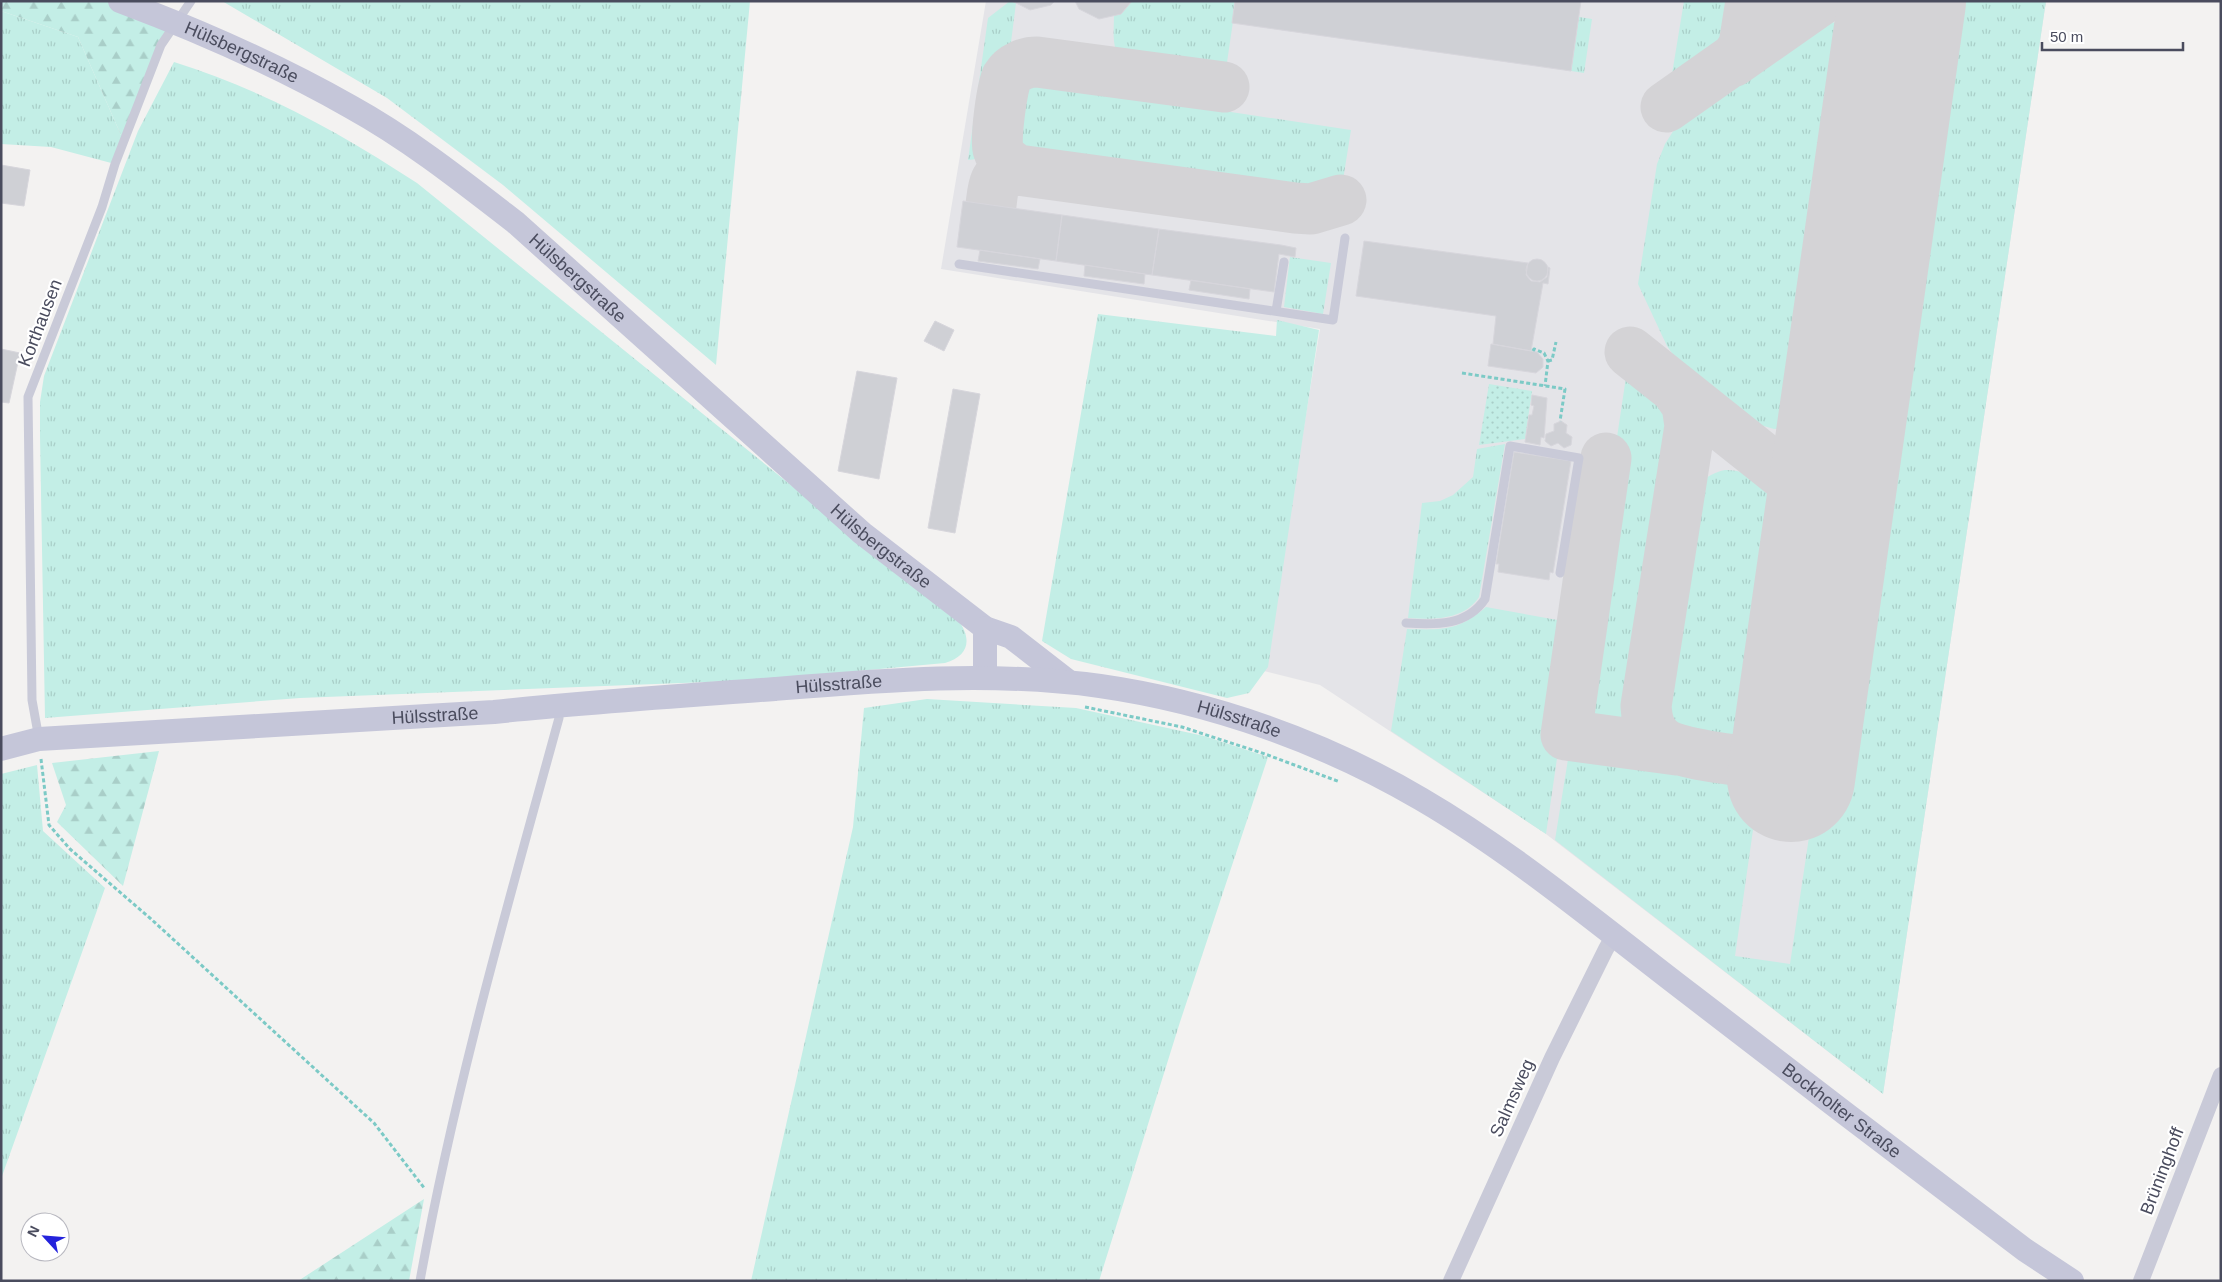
<svg xmlns="http://www.w3.org/2000/svg" width="2222" height="1282" font-family="Helvetica,sans-serif">
  <style>
    .airport { fill: #e4e4e8 }
    .grass { fill: url(#grass-tufts) }
    .forest { fill: url(#forest-firs) }
    .park { fill: url(#park-dots) }
    .lines { fill: none; stroke-linecap: round; stroke-linejoin: round }
    .taxiway { stroke: #d4d3d6; stroke-width: 51 }
    .runway { stroke: #d4d3d6; stroke-width: 128 }
    .building { fill: #cfd0d5; stroke: #d7d6dc }
    .path { stroke: #7ccac6; stroke-width: 3; stroke-dasharray: 4 2.5; stroke-linecap: butt }
    .lane { stroke: #c9cad8; stroke-width: 9 }
    .street { stroke: #c9cad8; stroke-width: 16 }
    .secondary { stroke: #c5c6d9; stroke-width: 24 }
    .labels { text-anchor: middle; dominant-baseline: central; stroke-width: 4.5; stroke-linejoin: round; paint-order: stroke }
    .street-label { font-size: 18px; fill: #4a4c5e; stroke: #fff }
  </style>
  <defs>
    <pattern id="grass-tufts" width="24" height="20" patternUnits="userSpaceOnUse" patternTransform="scale(1.25)"><rect width="24" height="20" fill="#c3eee6"/><path d="M3 7l-1-3M5 7V3M7 7l1-3M15 17l-1-3M17 17v-4M19 17l1-3" fill="none" stroke="#a9cec8"/></pattern>
    <pattern id="forest-firs" width="22" height="20" patternUnits="userSpaceOnUse" patternTransform="scale(1.25)"><rect width="22" height="20" fill="#c3eee6"/><path d="M5 1l3.5 6h-7zM16 11l3.5 6h-7z" fill="#a9cec8"/></pattern>
    <pattern id="park-dots" width="8" height="8" patternUnits="userSpaceOnUse" patternTransform="scale(1.25)"><rect width="8" height="8" fill="#c3eee6"/><path d="M2 2h.1M6 6h.1" fill="none" stroke="#a9cec8" stroke-width="1.8" stroke-linecap="round"/></pattern>
  </defs>
  <rect width="100%" height="100%" fill="#f3f2f1"/>
  <!-- airport -->
  <path class="airport" d="M986 1H2046L1883 1094 1546 834 1320 685 1264 671 1320 329 941 269Z"/>
  <!-- grass -->
  <path class="grass" d="M222 1H750L716 365 503 185 387 98Z
    M1010 1 1016 3 1009 58C988 65 988 127 986 148 982 156 977 160 968 160L988 18Z
    M1132 1H1236L1225 76 1127 64C1110 53 1114 33 1114 15L1121 14Z
    M1684 1H1740L1732 46 1724 55 1677 87 1673 86 1671 80Z
    M1934 1H2046L1883 1094 1555 840 1569 753 1574 748 1761 774 1735 956 1790 964Z
    M1 11 78 37 124 142 115 164 51 147 1 144Z
    M1579 17 1592 19 1584 73 1571 71Z
    M1820 21C1842 22 1861 29 1869 51L1817 399 1808 415 1793 426 1774 429 1757 424 1674 356 1667 346 1638 284 1657 164 1665 144 1686 111 1701 96 1799 27Z
    M174 62C263 90 339 132 417 183L958 620C973 640 968 656 945 663L759 680 300 698 45 718 40 436V402L44 376 138 131Z
    M1029 74H1038L1222 98 1224 107 1231 112 1351 130 1343 180 1315 191 1301 192 1025 153C1001 140 1010 107 1017 85Z
    M1290 257 1331 263 1323 314 1284 307Z
    M1098 314 1276 336 1277 320 1319 330 1268 667 1249 693 1227 698 1071 659 1042 641Z
    M1626 377C1645 392 1673 406 1677 431L1633 723C1625 739 1598 729 1583 727L1579 725 1575 718Z
    M1505 444 1479 597C1464 620 1433 620 1408 618L1422 503 1440 501 1453 495 1473 477 1477 449Z
    M1725 470C1732 470 1739 471 1745 473 1764 480 1795 506 1797 526L1771 712C1765 727 1757 739 1741 745 1732 748 1696 744 1687 740 1679 736 1671 731 1665 723 1659 714 1659 704 1658 693L1687 507C1694 487 1705 474 1725 470Z
    M1486 607 1574 623 1575 635 1546 834 1391 731 1407 629C1443 630 1458 631 1486 607Z
    M927 699 1076 708 1204 736 1268 757 1180 1022 1099 1281H751L853 827 864 708Z
    M37 765 43 831 105 888 1 1179V774Z"/>
  <!-- forest -->
  <path class="forest" d="M1 1H120L178 23 161 45 124 142 78 37 1 11Z
    M159 751 123 886 57 822 66 805 52 763Z
    M424 1199 409 1281H298Z"/>
  <!-- park -->
  <path class="park" d="M1489 384 1532 391 1525 439 1479 445Z"/>
  <g class="lines">
    <!-- taxiway -->
    <path class="taxiway" d="M1887 1 1894 13 1897 39
      M1732 62 1819 1
      M1666 107 1737 57 1744 45 1751 1
      M1016 169C1008 164 1001 159 998 149 995 140 1002 86 1007 77 1013 67 1026 62 1037 62L1224 87
      M991 205C993 189 993 175 1010 169L1295 208 1311 209 1341 200
      M1630 352 1812 497C1822 509 1825 520 1826 535
      M1676 389 1687 405 1690 426 1646 706C1647 721 1650 734 1663 743 1676 753 1740 762 1757 761 1763 760 1770 758 1776 755 1793 746 1796 727 1801 710
      M1606 458 1566 735 1677 750
      M1772 465C1796 474 1822 472 1835 445 1839 438 1840 429 1842 422"/>
    <!-- runway -->
    <path class="runway" d="M1791 778 1902 1"/>
  </g>
  <!-- building -->
  <path class="building" d="M1012 1H1055L1051 5 1030 10Z
    M1075 1H1132L1121 14 1099 19 1079 9Z
    M1235 1H1581L1571 71 1232 23Z
    M1 165 30 170 24 206 1 203Z
    M963 201 1062 215 1056 261 957 247Z
    M1062 215 1159 229 1152 275 1056 261Z
    M1159 229 1281 245 1296 248 1295 257 1279 254 1274 292 1152 275Z
    M1364 241 1528 263 1526 275 1531 281 1540 282 1547 277 1548 267 1550 268 1548 284 1543 283 1531 351 1493 344 1496 316 1356 296Z
    M980 250 1040 259 1038 269 978 261Z
    M1526 270a11 11 0 1 1 22 0a11 11 0 1 1-22 0Z
    M1085 265 1145 274 1144 284 1084 276Z
    M1191 280 1250 289 1249 299 1189 290Z
    M935 321 954 330 944 351 924 341Z
    M1491 344 1537 352 1543 359V367L1536 373 1488 366Z
    M1 349 20 353 9 403 1 402Z
    M857 371 897 378 879 479 838 471Z
    M953 389 980 394 955 533 928 528Z
    M1532 395 1547 398 1544 438 1541 437 1540 445 1525 442 1529 415H1532L1534 406 1531 405Z
    M1561 421 1567 425 1566 433 1572 437 1571 445 1564 448 1558 443 1551 446 1545 441 1546 434 1554 431V424Z
    M1514 452 1571 461 1553 573 1550 572 1549 580 1498 572 1499 564H1496Z"/>
  <g class="lines">
    <!-- path -->
    <path class="path" d="M1533 351 1534 349 1544 353 1548 361 1545 386
      M1548 361 1552 360 1556 342
      M1462 373 1565 389 1560 421
      M1085 707 1182 727 1265 754 1340 782
      M41 759 49 825 70 849 151 919 374 1123 425 1189"/>
    <!-- lane -->
    <path class="lane" d="M959 264 1333 320 1345 238
      M1276 311 1284 262
      M1406 623C1436 625 1467 626 1485 599L1510 446 1579 458 1560 573
      M39 739 32 700 28 397 102 207 115 164 161 45 191 1
      M420 1281C454 1091 508 904 559 718V706"/>
    <!-- street -->
    <path class="street" d="M1451 1281 1552 1058 1606 949 1614 935
      M2141 1281 2221 1075"/>
    <!-- secondary -->
    <g class="secondary">
      <path id="s1" d="M120 1C200 31 277 65 351 107 409 139 462 181 515 222L862 533 985 628 1011 637 1069 682"/>
      <path d="M985 628V677"/>
      <path id="s2" d="M1 749 39 739 494 712C587 702 681 696 775 689 884 680 992 671 1100 686 1212 702 1324 742 1421 799 1517 855 1603 928 1691 995 1802 1081 1913 1165 2025 1250L2072 1281"/>
    </g>
  </g>
  <g class="labels">
    <!-- street labels -->
    <g class="street-label">
      <text stroke="none"><textPath href="#s1" startOffset="132">Hülsbergstraße</textPath></text>
      <text stroke="none"><textPath href="#s1" startOffset="539">Hülsbergstraße</textPath></text>
      <text transform="translate(40 323) rotate(-69)">Korthausen</text>
      <text stroke="none"><textPath href="#s1" startOffset="944">Hülsbergstraße</textPath></text>
      <text stroke="none"><textPath href="#s2" startOffset="841">Hülsstraße</textPath></text>
      <text stroke="none"><textPath href="#s2" startOffset="436">Hülsstraße</textPath></text>
      <text stroke="none"><textPath href="#s2" startOffset="1246">Hülsstraße</textPath></text>
      <text transform="translate(1512 1098) rotate(-66)">Salmsweg</text>
      <text stroke="none"><textPath href="#s2" startOffset="1969">Bockholter Straße</textPath></text>
      <text transform="translate(2162 1171) rotate(-69)">Brüninghoff</text>
    </g>
  </g>
  <!-- border -->
  <rect width="2222" height="1282" fill="none" stroke="#4a4c5e" stroke-width="5"/>
  <!-- north arrow -->
  <g transform="translate(45 1237) rotate(296)"><circle r="24" fill="#ffffff" stroke="#b7b7bf"/>
  <path d="M0-4L9 19L0 12L-9 19Z" fill="#2423dc"/>
  <text y="-8" font-size="14" font-weight="bold" text-anchor="middle" fill="#4a4c5e">N</text>
  </g>
  <!-- scale -->
  <path d="M2042 42v8h141v-8" fill="none" stroke="#4a4c5e" stroke-width="2.5"/>
  <text x="2050" y="42" font-size="15" fill="#4a4c5e" stroke="#ffffff" stroke-width="4" paint-order="stroke">50 m</text>
</svg>
